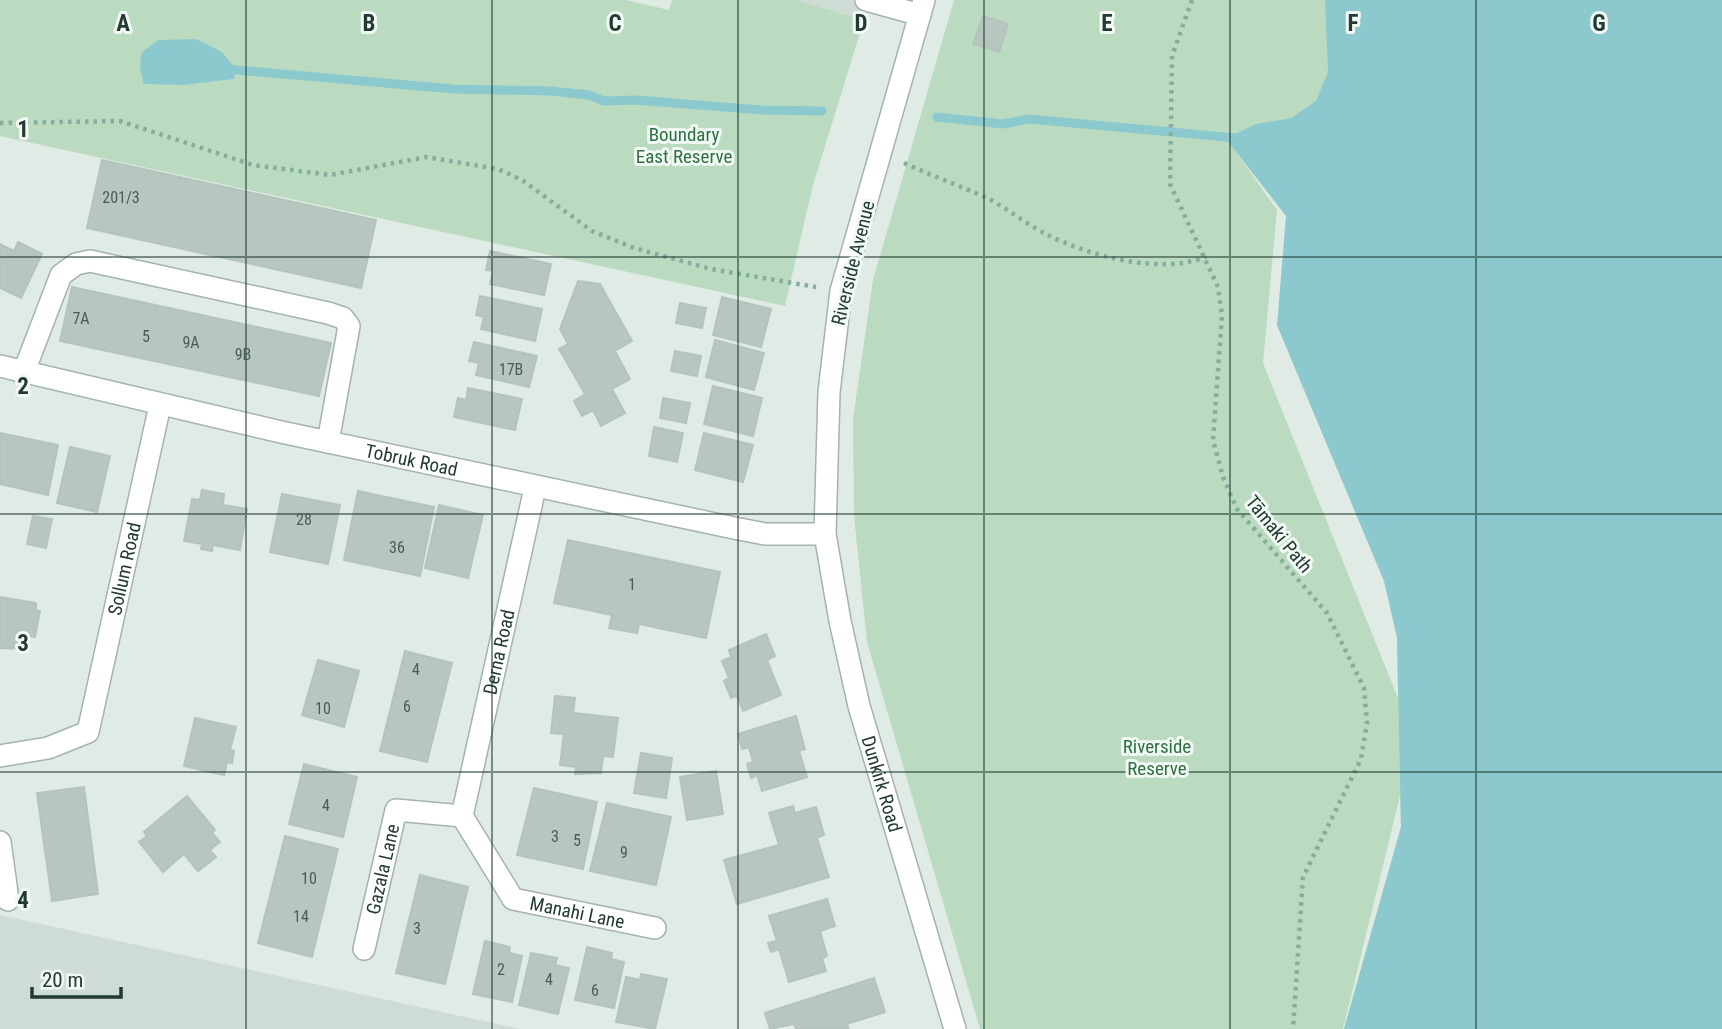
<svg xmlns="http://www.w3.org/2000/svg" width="1722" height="1029" font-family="'Roboto Condensed',sans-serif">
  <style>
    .built { fill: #cfdbd5 }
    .green { fill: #bbdbc1; fill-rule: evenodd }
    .water { fill: #8bc9ce }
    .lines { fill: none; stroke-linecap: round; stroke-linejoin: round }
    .stream { stroke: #8bc9ce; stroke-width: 9 }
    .building { fill: #b7c6bf; stroke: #b4c4bc; stroke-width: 2 }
    .minor-casing { stroke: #a4b3ac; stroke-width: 24 }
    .path { stroke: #83ad9d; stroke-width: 4.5; stroke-dasharray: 3.5 5; stroke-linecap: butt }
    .minor { stroke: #fff; stroke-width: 21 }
    .grid { fill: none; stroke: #223b32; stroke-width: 2; stroke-opacity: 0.55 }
    .labels { text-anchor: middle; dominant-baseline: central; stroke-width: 6; stroke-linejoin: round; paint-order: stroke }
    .number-label { font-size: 16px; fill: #475e55 }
    .park-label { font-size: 19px; fill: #2e7043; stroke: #f2f8f4 }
    .street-label { font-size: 19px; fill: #223b32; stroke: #f2f8f4 }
    .grid-label { font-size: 23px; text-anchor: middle; font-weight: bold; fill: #223b32; stroke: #f2f8f4; stroke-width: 6; stroke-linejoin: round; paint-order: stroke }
  </style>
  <rect width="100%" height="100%" fill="#e1ebe6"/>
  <!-- built -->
  <path class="built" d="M796 0H869L864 20Z
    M0 915 520 1029H0Z"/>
  <!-- green -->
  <path class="green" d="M0 0H626L669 10 672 0H796L864 20 813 185 785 306 0 136Z
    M954 0H1722V1029H1344L1401 827 1400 796 1343 1029H980L867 642 854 516 853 419 873 280ZM1313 105 1277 325 1384 581 1397 637 1398 698 1263 363 1277 210 1227 139 1255 124 1291 118Z"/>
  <!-- water -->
  <path class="water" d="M1325 0H1722V1029H1344L1401 827 1397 637 1384 581 1277 325 1286 216 1226 139 1255 124 1291 118 1316 101 1328 72Z
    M196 39 222 52 236 69 234 79 183 85 144 84 140 69 141 53 158 40Z"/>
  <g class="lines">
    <!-- stream -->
    <path class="stream" d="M226 69 453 89 551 91 589 95 604 101 636 100 762 110 822 111
      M937 117 1003 124 1029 119 1237 138"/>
  </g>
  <!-- building -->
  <path class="building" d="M983 16 1008 24 999 52 973 44Z
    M102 160 376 220 361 288 87 228Z
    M18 242 42 254 21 298 0 288V244L14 251Z
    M490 251 551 264 544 295 490 284 493 271 486 270Z
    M578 281 600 284 632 341 615 351 630 379 612 389 625 413 601 426 593 410 582 416 574 401 585 394 559 349 568 344 560 329Z
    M72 287 331 343 319 396 60 341Z
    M480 296 542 309 535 341 481 329 484 317 476 315Z
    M722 297 771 309 761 347 713 335Z
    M680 303 706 308 702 328 676 323Z
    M715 340 764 353 754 390 706 377Z
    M474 342 537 356 529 387 476 375 479 363 469 361Z
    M675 351 701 356 697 376 671 371Z
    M713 386 762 398 753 436 704 424Z
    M468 388 522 399 515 430 454 417 458 398 466 400Z
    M663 398 690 403 686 423 660 418Z
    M654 427 683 433 677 462 649 456Z
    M0 433 58 445 48 495 0 484Z
    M704 433 753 445 743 482 695 470Z
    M70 447 110 456 97 512 57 503Z
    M202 490 224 494 223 505 247 509 240 550 213 545 212 551 201 549 202 544 184 541 192 499 200 500Z
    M358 491 434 507 420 576 344 560Z
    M282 494 340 505 328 564 270 552Z
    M439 505 483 515 468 578 425 568Z
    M33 516 52 519 46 548 27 544Z
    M568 540 720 572 706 638 639 624 637 633 609 628 612 615 554 603Z
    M0 597 36 603V610L40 611 35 637 30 636 27 649 0 648Z
    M766 634 775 656 767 660 781 695 743 711 737 696 731 698 724 681 729 678 722 661 731 657 729 650Z
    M405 651 452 663 427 762 380 751Z
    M318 660 359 671 344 727 302 715Z
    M555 696 575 698 573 713 618 718 613 757 603 756 601 773 575 774 576 767 560 765 564 734 551 733Z
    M796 716 805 749 799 751 807 777 762 791 757 775 751 778 747 764 753 762 749 747 742 749 738 734Z
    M195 718 236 727 230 750 234 751 232 763 227 762 224 775 184 766Z
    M641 753 672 758 666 798 634 793Z
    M304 764 357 777 343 837 289 824Z
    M716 771 723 814 687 820 680 777Z
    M84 787 98 894 52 901 37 793Z
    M534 788 597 802 583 869 517 855Z
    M187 796 215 830 212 833 220 842 210 850 216 857 198 871 184 854 163 872 139 842 147 836 144 832Z
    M607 803 671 817 656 885 590 871Z
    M793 806 795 813 816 807 824 835 817 838 829 877 737 904 724 860 779 845 769 813Z
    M285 836 338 849 312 957 258 943Z
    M420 875 468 887 445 984 396 973Z
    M827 899 835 926 820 931 827 956 822 958 826 971 789 982 779 949 771 952 768 943 777 941 769 916Z
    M485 941 510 947 509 953 522 956 512 1002 473 994Z
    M587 947 612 953 611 959 624 962 614 1008 575 1000Z
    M531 953 557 958 555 965 569 968 558 1014 519 1005Z
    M641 974 667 979 655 1029 616 1022 626 977 640 980Z
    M874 978 885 1012 847 1024 849 1029H796L794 1024 770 1029 765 1013Z"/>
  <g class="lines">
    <defs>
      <g id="minor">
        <path d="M866 0 920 15"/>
        <path id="s1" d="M924 0 841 291 829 392 825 534 840 621 859 706 955 1029"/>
        <path id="s2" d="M0 366 281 432 734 528 765 534H825"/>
        <path d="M23 374 61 275 76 264 90 261 328 313 343 318 349 326 328 442"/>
        <path id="s3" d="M0 756 48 748 88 732 160 405"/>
        <path id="s4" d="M462 816 535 488"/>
        <path id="s5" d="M462 816 513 899 655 928"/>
        <path d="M0 842 8 900"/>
        <path id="s6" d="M364 949 396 810 462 816"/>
      </g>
    </defs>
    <!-- minor casing -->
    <use href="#minor" class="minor-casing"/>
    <!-- path -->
    <path class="path" d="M1192 0 1172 56 1170 184 1218 287 1222 315 1213 440 1223 477 1237 509 1327 613 1364 688 1367 723 1361 759 1303 877 1293 1029
      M0 123 120 121 253 165 330 175 426 157 498 169 522 180 592 231 634 248 711 269 816 287
      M904 163C932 176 961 186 989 199 1008 209 1025 223 1044 233 1088 256 1159 275 1206 257"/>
    <!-- minor -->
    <use href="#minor" class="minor"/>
  </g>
  <!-- grid -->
  <path class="grid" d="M246 0V1029M492 0V1029M738 0V1029M984 0V1029M1230 0V1029M1476 0V1029M0 257H1722M0 514H1722M0 772H1722"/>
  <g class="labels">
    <!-- number labels -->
    <g class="number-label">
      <text x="121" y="197">201/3</text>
      <text x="81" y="318">7A</text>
      <text x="146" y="336">5</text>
      <text x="191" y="342">9A</text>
      <text x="243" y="354">9B</text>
      <text x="511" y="369">17B</text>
      <text x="304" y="519">28</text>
      <text x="397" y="547">36</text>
      <text x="632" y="584">1</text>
      <text x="416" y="669">4</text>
      <text x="407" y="706">6</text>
      <text x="323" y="708">10</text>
      <text x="326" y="805">4</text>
      <text x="555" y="836">3</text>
      <text x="577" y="840">5</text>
      <text x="624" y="852">9</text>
      <text x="309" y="878">10</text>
      <text x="301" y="916">14</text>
      <text x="417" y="928">3</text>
      <text x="501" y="969">2</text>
      <text x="549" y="979">4</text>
      <text x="595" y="990">6</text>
    </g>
    <!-- park labels -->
    <g class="park-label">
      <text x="684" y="134">Boundary<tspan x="684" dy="22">East Reserve</tspan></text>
      <text x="1157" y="746">Riverside<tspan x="1157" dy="22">Reserve</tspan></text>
    </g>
    <!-- street labels -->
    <g class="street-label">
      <text transform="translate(853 263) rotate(-76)">Riverside Avenue</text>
      <text stroke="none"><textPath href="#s2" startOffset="422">Tobruk Road</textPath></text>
      <text transform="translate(1279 534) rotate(51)">Tāmaki Path</text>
      <text stroke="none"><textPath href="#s3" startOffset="259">Sollum Road</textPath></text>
      <text stroke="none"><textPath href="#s4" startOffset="168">Derna Road</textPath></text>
      <text stroke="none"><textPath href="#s1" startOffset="803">Dunkirk Road</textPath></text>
      <text stroke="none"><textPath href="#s6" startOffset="82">Gazala Lane</textPath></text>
      <text stroke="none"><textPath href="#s5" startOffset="163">Manahi Lane</textPath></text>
    </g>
  </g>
  <g class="grid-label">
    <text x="123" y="31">A</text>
    <text x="369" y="31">B</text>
    <text x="615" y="31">C</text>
    <text x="861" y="31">D</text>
    <text x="1107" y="31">E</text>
    <text x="1353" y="31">F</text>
    <text x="1599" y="31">G</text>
    <text x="23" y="137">1</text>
    <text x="23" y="394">2</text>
    <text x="23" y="651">3</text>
    <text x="23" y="908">4</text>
  </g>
  <!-- scale -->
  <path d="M32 987v10h89v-10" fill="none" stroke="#223b32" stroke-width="3.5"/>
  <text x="42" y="987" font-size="21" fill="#223b32" stroke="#f2f8f4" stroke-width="5" paint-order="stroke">20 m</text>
</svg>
